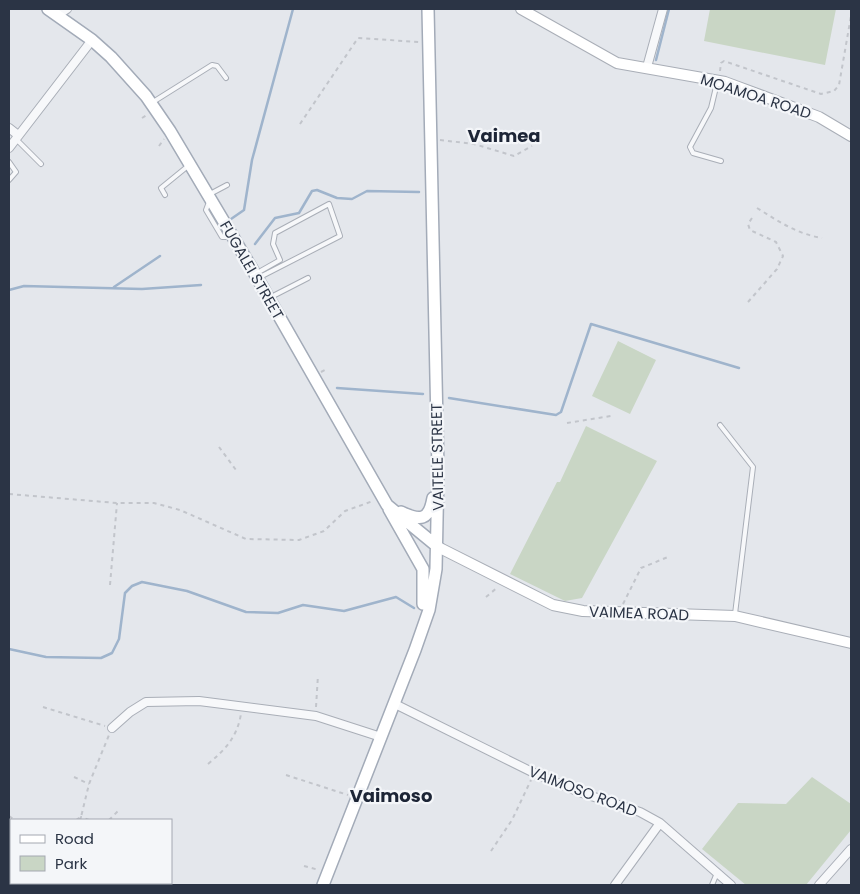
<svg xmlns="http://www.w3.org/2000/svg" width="860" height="894" font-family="Poppins,sans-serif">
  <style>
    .green { fill: #c9d6c5 }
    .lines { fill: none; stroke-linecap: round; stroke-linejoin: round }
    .stream { stroke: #9fb4cc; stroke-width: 2.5 }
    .lane-casing { stroke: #a9aeb7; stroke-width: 6 }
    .street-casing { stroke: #a9aeb7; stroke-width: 10 }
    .secondary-casing { stroke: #a9aeb7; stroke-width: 12 }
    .primary-casing { stroke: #a3abb8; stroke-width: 14 }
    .path { stroke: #c2c5cb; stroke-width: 2; stroke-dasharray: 4 4; stroke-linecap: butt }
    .lane { stroke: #f7f8fa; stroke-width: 4 }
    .street { stroke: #f7f8fa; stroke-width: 8 }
    .secondary { stroke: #fff; stroke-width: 10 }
    .primary { stroke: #fff; stroke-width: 11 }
    .labels { text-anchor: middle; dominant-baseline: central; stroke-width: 4.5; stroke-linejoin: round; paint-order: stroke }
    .street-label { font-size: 15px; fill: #2b3445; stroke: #f4f6f9 }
    .quarter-label { font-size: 18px; font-weight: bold; fill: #1d2536; stroke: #f4f6f9 }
  </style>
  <rect width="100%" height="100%" fill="#e4e7ec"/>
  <!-- green -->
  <path class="green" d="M710 9H836L825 65 704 41Z
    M618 341 656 360 630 414 592 396Z
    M586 426 657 461 582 598 565 601 510 574 557 482H560Z
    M812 777 851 804V830L806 885H746L702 849 738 803 786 804Z"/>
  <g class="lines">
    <!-- stream -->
    <path class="stream" d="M656 60 669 9
      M231 219 244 210 252 160 293 9
      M255 244 275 218 299 213 312 191 317 190 337 198 352 199 367 191 419 192
      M114 287 160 256
      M9 290 24 286 142 289 201 285
      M337 388 423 394
      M449 398 556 415 561 412 591 324 739 368
      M9 649 46 657 101 658 112 653 119 639 125 593 132 586 142 582 187 591 246 612 278 613 303 605 344 611 396 597 414 608
      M9 877 11 880
      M13 883 14 885"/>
    <defs>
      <path id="lane" d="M717 83 711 108 690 147 693 153 721 161
        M153 102 212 65 217 66 226 78
        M16 139 41 164
        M9 162 16 172 9 180
        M210 194 227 185
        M165 195 161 188 188 166
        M209 202 206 210 222 237H231
        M257 273 280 260 273 244 275 233 329 204 340 236 260 277
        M271 297 308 278
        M720 425 753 467 735 614
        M712 885 717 873"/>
      <path id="street" d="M58 15 67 9
        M647 67 663 9
        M9 128 18 135
        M9 148 92 40
        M395 704 534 773 579 792 640 812 660 823 731 885
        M112 728 130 712 146 702 199 701 316 716 381 737
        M615 885 660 823
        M819 885 851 849"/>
      <path id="secondary" d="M521 9 617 63 725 82 819 117 851 136
        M438 547 553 605 583 611 735 616 851 643"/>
      <path id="primary" d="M48 9 92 40 111 57 146 96 170 131 255 274 387 505 438 547
        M389 509 423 569V604
        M401 512C420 521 429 521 433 498
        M323 885 415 650 429 610 436 569 438 470 428 9"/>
    </defs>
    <!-- lane casing -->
    <use href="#lane" class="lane-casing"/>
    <!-- street casing -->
    <use href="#street" class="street-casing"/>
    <!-- secondary casing -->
    <use href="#secondary" class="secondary-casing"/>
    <!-- primary casing -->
    <use href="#primary" class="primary-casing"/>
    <!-- path -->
    <path class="path" d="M720 71 721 63 724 61 821 94 834 91 839 85 851 16
      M142 118 147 115
      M300 124 358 38 419 42
      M440 140 474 144 514 156 532 146
      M159 146 164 139
      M757 208C778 221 797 234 822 238
      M748 302 777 269 783 256 776 242 750 230 748 224 752 218
      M321 372 327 369
      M567 423 611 416
      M219 447 236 470
      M9 494 117 503H154L180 510 246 539 299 540 324 531 345 511 373 501
      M110 585 117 503
      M486 597 498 587
      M623 604 641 568 668 557
      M43 707 105 726
      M316 707 318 675
      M208 764C226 749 237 737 241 714
      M286 775 348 795
      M74 777 89 784
      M9 816 15 820
      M76 820 81 817 89 784 109 735
      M80 820 81 817 89 820
      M109 820 118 811
      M491 851 512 820 531 780
      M304 866 319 870"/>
    <!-- lane -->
    <use href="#lane" class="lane"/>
    <!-- street -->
    <use href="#street" class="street"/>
    <!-- secondary -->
    <use href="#secondary" class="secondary"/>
    <!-- primary -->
    <use href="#primary" class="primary"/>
  </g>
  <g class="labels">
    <!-- street labels -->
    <g class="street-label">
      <text transform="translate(756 96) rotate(18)">MOAMOA ROAD</text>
      <text transform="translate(252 270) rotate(60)">FUGALEI STREET</text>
      <text transform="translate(437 457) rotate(-91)">VAITELE STREET</text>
      <text transform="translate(639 613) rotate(2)">VAIMEA ROAD</text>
      <text transform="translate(583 791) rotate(21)">VAIMOSO ROAD</text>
    </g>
    <!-- quarter labels -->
    <g class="quarter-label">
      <text x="504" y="135">Vaimea</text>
      <text x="391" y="795">Vaimoso</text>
    </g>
  </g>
  <!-- border -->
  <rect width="860" height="894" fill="none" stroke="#2b3445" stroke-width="20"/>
  <!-- legend -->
  <rect x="10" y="819" width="162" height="65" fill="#f4f6f9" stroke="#a4a8b1"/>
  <rect x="20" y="835" width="25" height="8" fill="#ffffff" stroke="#a4a8b1"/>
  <text x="55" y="844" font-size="15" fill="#2b3445">Road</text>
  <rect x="20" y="856" width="25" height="15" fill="#c9d6c5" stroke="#a4a8b1"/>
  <text x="55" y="869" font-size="15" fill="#2b3445">Park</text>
</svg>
